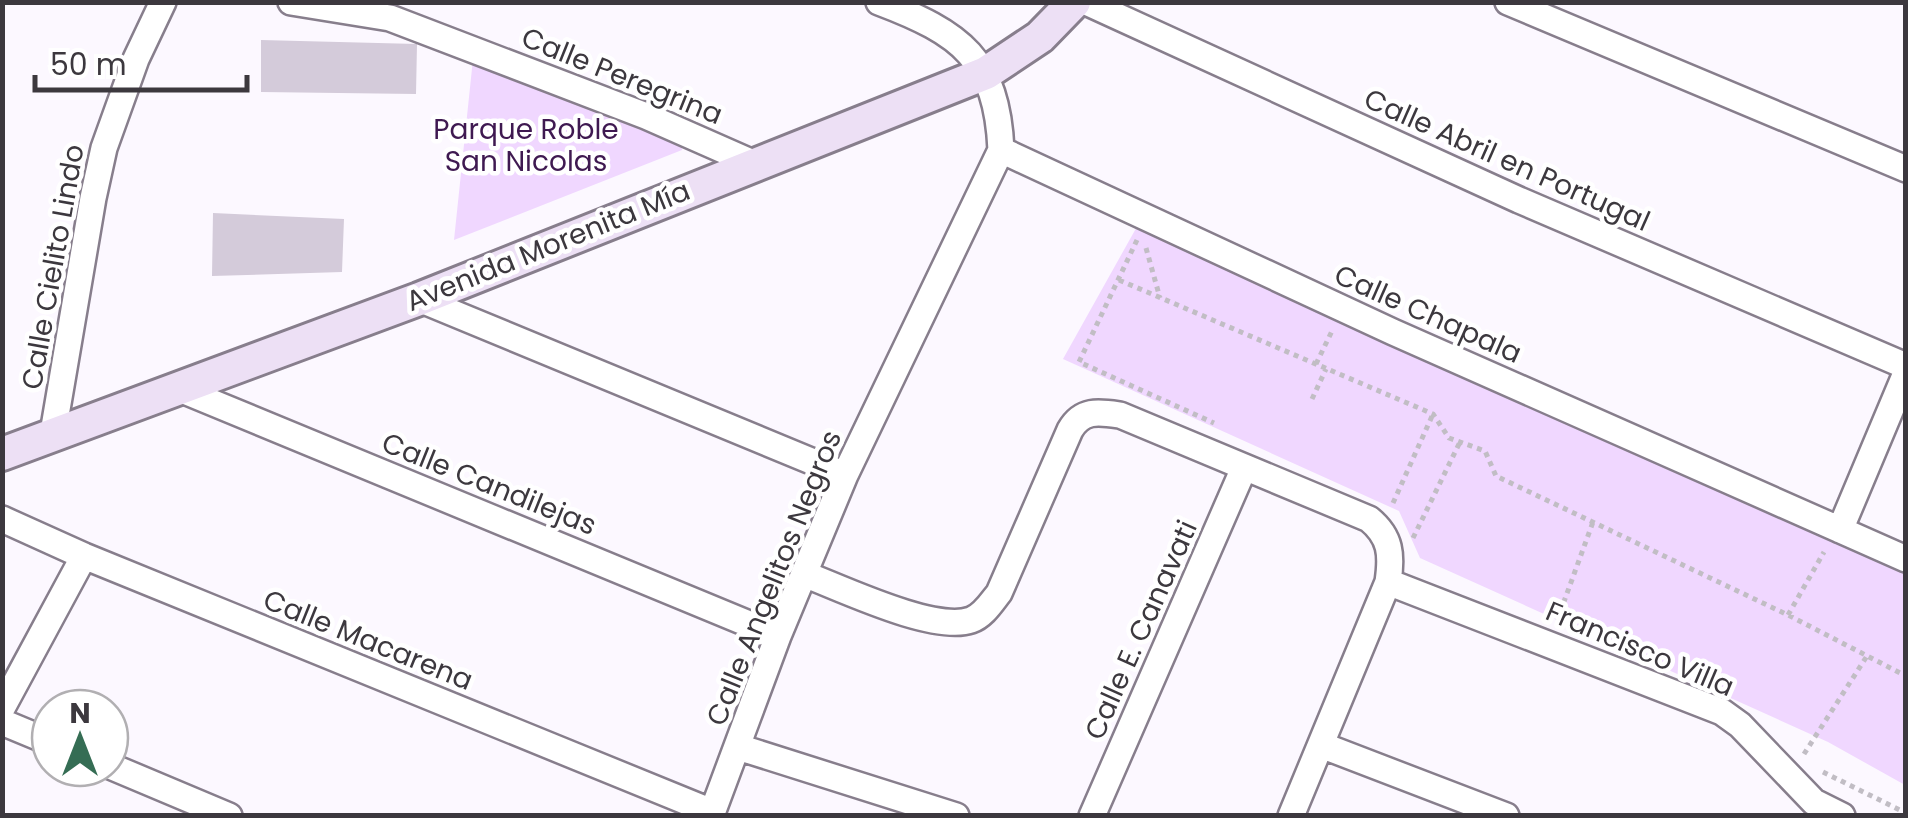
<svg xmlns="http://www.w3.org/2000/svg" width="1908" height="818" font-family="Poppins,sans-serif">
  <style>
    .green { fill: #f0d7ff }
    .building { fill: #d4cbda }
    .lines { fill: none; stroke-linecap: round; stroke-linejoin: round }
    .street-casing { stroke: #877e8c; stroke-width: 30 }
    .secondary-casing { stroke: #877e8c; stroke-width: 38 }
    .path { stroke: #c1bdc4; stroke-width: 5; stroke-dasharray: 5 5; stroke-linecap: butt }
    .street { stroke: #fff; stroke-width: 25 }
    .secondary { stroke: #ede0f5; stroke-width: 32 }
    .labels { text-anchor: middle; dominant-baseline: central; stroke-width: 9; stroke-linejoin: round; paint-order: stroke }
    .street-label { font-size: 28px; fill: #3c383e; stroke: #fff }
    .park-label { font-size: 28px; fill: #3f1951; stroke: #fff }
  </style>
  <rect width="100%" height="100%" fill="#fcf8ff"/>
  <!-- green -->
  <path class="green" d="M473 59 681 139 682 150 454 240Z
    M1139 223 1905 563V785L1828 742 1420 558 1399 511 1063 359Z"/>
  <!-- building -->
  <path class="building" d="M261 40 417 44 416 94 261 92Z
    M213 213 344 219 342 272 212 276Z"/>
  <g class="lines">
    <defs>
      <path id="street" d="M291 2 390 18 646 116 755 164
        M1086 2 1519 200 1906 366
        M1508 2 1906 169
        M1001 150 1393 332 1906 559
        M419 299 845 475
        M177 388 778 636
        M53 433 93 198 104 148 136 59 163 2
        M2 519 84 556 712 812
        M1840 530 1906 373
        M804 574C841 588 934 633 971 620 983 616 991 603 999 593L1070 430C1082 409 1099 412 1120 415L1369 519C1391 537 1392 555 1388 582L1291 816
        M1388 582 1722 712 1740 725 1814 802 1842 816
        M2 708 84 556
        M2 722 50 742
        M1321 745 1506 816
        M738 747 956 816
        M110 766 229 816
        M711 816 778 636 845 475 1001 150C997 59 961 33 879 2
        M1092 816 1244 468"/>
      <path id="secondary" d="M2 454 419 299 986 73 1040 37 1074 2"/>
    </defs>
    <!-- street casing -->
    <use href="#street" class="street-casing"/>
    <!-- secondary casing -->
    <use href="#secondary" class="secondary-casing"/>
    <!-- path -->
    <path class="path" d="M1137 240 1079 362 1214 423
      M1146 248 1160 298
      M1119 280 1433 414 1449 438 1485 451 1496 476 1788 615 1906 676
      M1316 364 1332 331
      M1312 399 1326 369
      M1393 503 1433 414
      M1413 538 1461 440
      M1788 615 1824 552
      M1561 620 1558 618 1593 522
      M1804 754 1867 656
      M1823 772 1906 813"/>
    <!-- street -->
    <use href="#street" class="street"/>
    <!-- secondary -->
    <use href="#secondary" class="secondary"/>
  </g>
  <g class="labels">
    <!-- street labels -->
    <g class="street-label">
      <text transform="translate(622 76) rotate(22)">Calle Peregrina</text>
      <text transform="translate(1507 160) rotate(24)">Calle Abril en Portugal</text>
      <text transform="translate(548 246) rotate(-22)">Avenida Morenita Mía</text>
      <text transform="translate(53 267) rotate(-80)">Calle Cielito Lindo</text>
      <text transform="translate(1428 314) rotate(24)">Calle Chapala</text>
      <text transform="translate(489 484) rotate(22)">Calle Candilejas</text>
      <text transform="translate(774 578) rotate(-68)">Calle Angelitos Negros</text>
      <text transform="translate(1141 630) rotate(-66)">Calle E. Canavati</text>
      <text transform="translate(368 640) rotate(22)">Calle Macarena</text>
      <text transform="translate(1640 649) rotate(23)">Francisco Villa</text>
    </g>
    <!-- park labels -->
    <g class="park-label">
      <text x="526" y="129">Parque Roble<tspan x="526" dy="32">San Nicolas</tspan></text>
    </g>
  </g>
  <!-- border -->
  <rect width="1908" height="818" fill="none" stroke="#3c383e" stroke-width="10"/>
  <!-- north arrow -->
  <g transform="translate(80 738)"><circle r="48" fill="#ffffff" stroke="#b1afb2" stroke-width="2.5"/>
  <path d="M0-8L18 38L0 25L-18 38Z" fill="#356d54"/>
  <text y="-15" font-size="28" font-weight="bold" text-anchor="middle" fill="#3c383e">N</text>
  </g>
  <!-- scale -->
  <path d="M35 75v15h212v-15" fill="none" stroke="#3c383e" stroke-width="5"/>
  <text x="50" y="75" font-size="30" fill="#3c383e" stroke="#ffffff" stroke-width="8" paint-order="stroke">50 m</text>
</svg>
